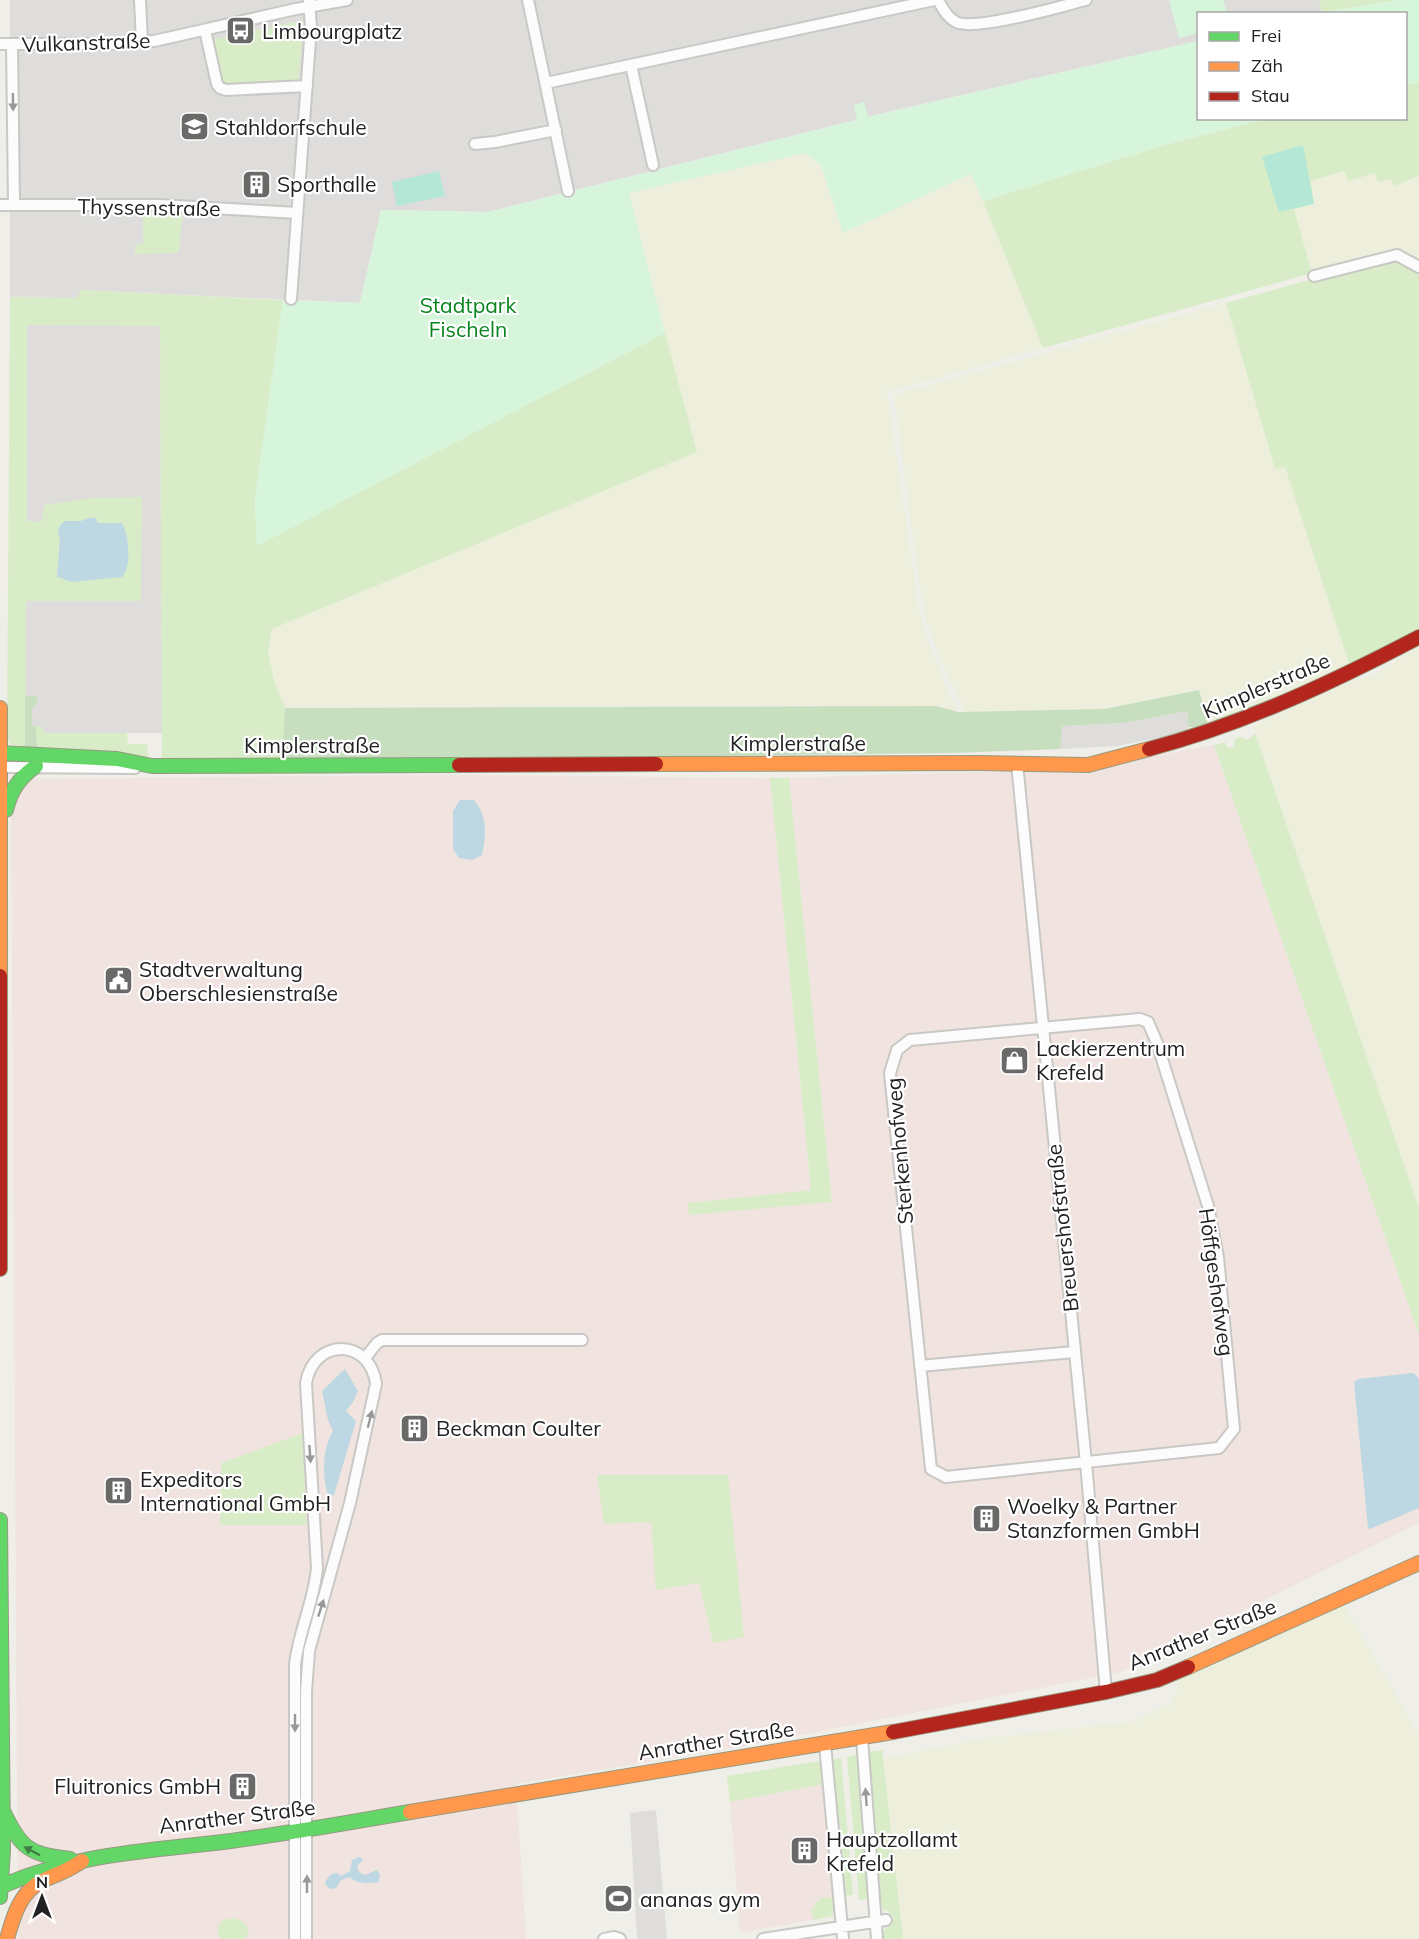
<svg xmlns="http://www.w3.org/2000/svg" width="1419" height="1939" font-family="Mulish,sans-serif">
  <style>
    .residential { fill: #dedddb }
    .commercial { fill: #f1e3df; fill-rule: evenodd }
    .farmland { fill: #edefdc }
    .grass { fill: #d8edc7; fill-rule: evenodd }
    .forest { fill: #c7dfbe }
    .park { fill: #d7f5da }
    .pitch { fill: #b4e7d6 }
    .water { fill: #bdd8e3 }
    .lines { fill: none; stroke-linecap: round; stroke-linejoin: round }
    .street-casing { stroke: #c8c8c5; stroke-width: 14 }
    .fast-casing { stroke: #969a80; stroke-width: 16 }
    .slow-casing { stroke: #969a80; stroke-width: 16 }
    .jam-casing { stroke: #969a80; stroke-width: 16 }
    .street { stroke: #fdfcfc; stroke-width: 10 }
    .fast { stroke: #63d668; stroke-width: 14 }
    .slow { stroke: #ff974d; stroke-width: 14 }
    .jam { stroke: #b3261e; stroke-width: 14 }
    .oneway { fill: #9a9999 }
    .oneway2 { fill: #427c44 }
    .labels { text-anchor: middle; dominant-baseline: central; stroke-width: 4.5; stroke-linejoin: round; paint-order: stroke }
    .poi-label { font-size: 21px; fill: #212121; stroke: #fff; text-anchor: start }
    .street-label { font-size: 21px; fill: #212121; stroke: #fff }
    .park-label { font-size: 21px; fill: #08851d; stroke: #fff }
  </style>
  <rect width="100%" height="100%" fill="#efeee9"/>
  <!-- residential -->
  <path class="residential" d="M10 0H1319L1322 12 1198 14V41L896 110 488 212 381 210 360 303 81 290 78 298 10 297Z
    M27 325H160L162 733H45L32 726V708L37 700V697L25 696 26 601 41 522 27 521Z
    M1187 711 1188 727 1186 732 1118 746 1060 749 1061 726 1124 723Z
    M656 1810 667 1939H637L630 1813Z"/>
  <!-- commercial -->
  <path class="commercial" d="M1214 745 1419 1335V1523L1121 1672 756 1744 516 1784 526 1939H18L11 807 26 779 443 775 770 778 811 1191 688 1203 832 1201 789 778 1038 770 1106 765ZM597 1475H728L713 1642 699 1583 651 1522Z
    M824 1784 834 1900 833 1916 740 1933 730 1802Z"/>
  <!-- farmland -->
  <path class="farmland" d="M806 153 821 166 843 232 972 174 1043 348 887 392 919 611 927 639 957 712 936 706 285 708 274 681 268 651 272 629 696 452 629 193Z
    M1345 171 1348 181 1375 173 1392 179 1395 186 1419 176V264L1312 273 1293 209 1314 204 1310 181Z
    M1226 303 1275 469 1285 467 1350 667 1209 727 1199 690 1104 709 964 712 932 638 924 610 917 568 894 395Z
    M1419 646V1208L1253 726 1320 694 1353 680 1370 677Z
    M1338 1594 1419 1735V1939H903L883 1758 987 1738 1135 1721 1169 1704 1179 1687 1173 1668Z"/>
  <!-- grass -->
  <path class="grass" d="M1319 0H1401L1322 12Z
    M304 20 298 82 222 85 211 40Z
    M1419 82V176L1394 186 1391 179 1378 182 1375 173 1348 181 1344 171 1311 181 1314 204 1294 209 1312 273 1043 348 983 201 1168 144 1265 119 1406 118V85Z
    M136 211 183 213 179 249 177 253 135 254V245L143 244V217L136 216Z
    M1397 258 1419 270V632L1350 667 1285 467 1275 469 1226 303 1363 265Z
    M81 290 283 300 255 498 257 545 665 333 697 452 272 629 268 651 274 681 285 708 282 761H162L160 326 27 325V521L41 522 45 505 92 498 142 497 141 601H26L25 747 10 744 7 737 10 297 77 298ZM89 518H96L97 523H107L127 533 128 555 56 574 58 569 60 540 65 521H81Z
    M36 726H41L45 733H127L128 744H147L148 756 147 758 117 751 37 748Z
    M1255 733 1419 1208V1335L1214 745 1225 742 1227 747 1232 748 1234 746 1235 739 1239 737 1248 740Z
    M770 778H789L832 1202 689 1215 688 1203 811 1190Z
    M303 1433 306 1525H220L221 1463Z
    M597 1475H728L744 1637 713 1643 699 1583 656 1590 651 1522 604 1524Z
    M883 1750V1758L903 1939H881L882 1932C889 1925 895 1927 893 1915H889V1910L884 1911 878 1898 867 1752Z
    M859 1754 870 1898 859 1900 847 1757Z
    M841 1758 853 1895 841 1896 830 1760Z
    M820 1761 824 1784 730 1802 727 1776Z
    M830 1897 834 1900 833 1916 814 1920 811 1910 820 1898Z
    M233 1918C245 1920 253 1929 245 1939H221L217 1931 219 1923 224 1920Z"/>
  <!-- forest -->
  <path class="forest" d="M1199 690 1209 727H1188L1187 711 1124 723 1062 726 1060 749 952 753 282 761 285 708 936 706 958 712 1104 709Z
    M25 696H37L38 700 32 708V726H36L37 748 25 747Z"/>
  <!-- park -->
  <path class="park" d="M1169 0H1223L1227 13 1198 14V33L1179 38Z
    M1401 0H1419V82L1406 85V14L1317 13Z
    M1198 41V118L1265 119 1168 144 983 201 971 174 843 233 821 166 806 153 629 193 665 333 257 546 255 498 283 300 360 303 381 210 489 212 857 120 854 105 864 102 868 117Z"/>
  <!-- pitch -->
  <path class="pitch" d="M1303 145 1314 204 1279 212 1262 157Z
    M439 171 445 196 397 206 392 182Z"/>
  <!-- water -->
  <path class="water" d="M89 518H96L97 523H122C129 535 132 567 122 577L72 582 57 577 60 540 58 533 60 525 65 521H81Z
    M460 800H474C488 816 486 835 482 855L472 860 459 858 453 849V811Z
    M345 1369 358 1391 353 1402 346 1411 356 1421 334 1495 328 1496C322 1475 322 1450 333 1431L328 1420 322 1391Z
    M1412 1373 1416 1375 1419 1379V1508L1370 1529 1368 1528 1354 1382 1358 1379Z
    M360 1857 363 1860 357 1866 359 1872 365 1875 377 1870 380 1875 379 1882C367 1884 359 1884 349 1877L341 1880 336 1888 330 1889 325 1884C327 1878 330 1873 337 1873L341 1876 350 1871 352 1860Z"/>
  <g class="lines">
    <defs>
      <path id="street" d="M140 0 142 42
        M528 0 568 191
        M938 0C943 9 947 17 956 22 974 32 1062 6 1086 0
        M205 30 217 84 220 88 226 90 307 86
        M0 44H110L154 41 296 9 347 0
        M12 44 14 205
        M631 65 653 165
        M546 83 934 0
        M475 144 495 142 556 130
        M0 205H160L297 213
        M1314 276 1397 255 1419 267
        M291 299 311 27 309 0
        M1017 763 1086 1463 1106 1692
        M0 767 135 768
        M1140 1019 1148 1022 1157 1043 1208 1206 1218 1257 1234 1429 1219 1448 946 1477 931 1469 890 1073 897 1050 910 1040Z
        M365 1358 377 1343 382 1340H582
        M920 1366 1074 1352
        M862 1738 877 1939
        M825 1744 843 1939
        M295 1939V1664C299 1631 314 1601 317 1568L306 1383C314 1337 370 1338 376 1384L350 1503 309 1651 306 1692V1939
        M604 1939 614 1937 620 1939
        M763 1939 886 1920"/>
      <path id="fast" d="M0 753 117 759 152 766 459 765
        M6 810C11 790 19 778 36 766
        M0 1520 3 1851 0 1897
        M3 1811C22 1849 28 1854 70 1859
        M0 1887C76 1853 150 1851 231 1841 291 1833 351 1822 410 1812"/>
      <path id="slow" d="M0 708V976
        M656 764 980 763 1088 765 1149 749
        M1188 1667 1419 1563
        M410 1812 893 1732
        M7 1939C13 1917 20 1891 44 1880 59 1873 68 1871 82 1861"/>
      <path id="jam" d="M1149 749C1244 724 1333 682 1419 637
        M459 765 656 764
        M0 976V1269
        M893 1732 1106 1692 1157 1680 1188 1667"/>
    </defs>
    <!-- street casing -->
    <use href="#street" class="street-casing"/>
    <!-- fast casing -->
    <use href="#fast" class="fast-casing"/>
    <!-- slow casing -->
    <use href="#slow" class="slow-casing"/>
    <!-- jam casing -->
    <use href="#jam" class="jam-casing"/>
    <!-- street -->
    <use href="#street" class="street"/>
    <!-- fast -->
    <use href="#fast" class="fast"/>
    <!-- slow -->
    <use href="#slow" class="slow"/>
    <!-- jam -->
    <use href="#jam" class="jam"/>
  </g>
  <!-- one-way arrows -->
  <defs><path id="oneway-solid" d="M-6-.8H1V-3.2L6.5 0L1 3.2V.8H-6Z" transform="scale(1.5)"/></defs>
  <g class="oneway">
    <use href="#oneway-solid" transform="translate(13 102) rotate(89)"/>
    <use href="#oneway-solid" transform="translate(370 1419) rotate(-76)"/>
    <use href="#oneway-solid" transform="translate(310 1454) rotate(86)"/>
    <use href="#oneway-solid" transform="translate(321 1608) rotate(-72)"/>
    <use href="#oneway-solid" transform="translate(295 1723) rotate(90)"/>
    <use href="#oneway-solid" transform="translate(866 1797) rotate(-94)"/>
    <use href="#oneway-solid" transform="translate(307 1884) rotate(-90)"/>
  </g>
  <use class="oneway2" href="#oneway-solid" transform="translate(32 1851) rotate(-152)"/>
  <!-- icons -->
  <defs>
    <symbol id="bus-square" viewBox="-11 -11 22 22"><rect x="-9" y="-9" width="18" height="18" rx="4" fill="#696967" stroke="#fff"/><path d="M-5-6H5V4H4V6H2V4H-2V6H-4V4H-5ZM-3.5-4V0h7V-4ZM-3.5 1.2v1.5H-2V1.2ZM2 1.2v1.5H3.5V1.2Z" fill="#fff"/></symbol>
    <symbol id="school-square" viewBox="-11 -11 22 22"><rect x="-9" y="-9" width="18" height="18" rx="4" fill="#696967" stroke="#fff"/><path d="M0-5L7-2L0 1L-7-2ZM-4 1L0 2.5L4 1V4Q0 6-4 4Z" fill="#fff"/></symbol>
    <symbol id="building-square" viewBox="-11 -11 22 22"><rect x="-9" y="-9" width="18" height="18" rx="4" fill="#696967" stroke="#fff"/><path d="M-4-6H4V6H1V3H-1V6H-4ZM-2.5-4.3h1.7v1.8h-1.7ZM.8-4.3h1.7v1.8H.8ZM-2.5-1h1.7V.8h-1.7ZM.8-1h1.7V.8H.8Z" fill="#fff"/></symbol>
    <symbol id="civic-square" viewBox="-11 -11 22 22"><rect x="-9" y="-9" width="18" height="18" rx="4" fill="#696967" stroke="#fff"/><path d="M-.6-6.5H3V-4.5H.6V-3L4-1V1h2V6H-6V1h2V-1L-.6-3ZM-1.2 2.5V6h2.4V2.5Z" fill="#fff"/></symbol>
    <symbol id="shop-square" viewBox="-11 -11 22 22"><rect x="-9" y="-9" width="18" height="18" rx="4" fill="#696967" stroke="#fff"/><path d="M-5-2.5h2.3a2.7 3.5 0 0 1 5.4 0H5L5.5 6h-11ZM-1.5-2.5h3a1.5 2.3 0 0 0-3 0Z" fill="#fff"/></symbol>
    <symbol id="stadium-square" viewBox="-11 -11 22 22"><rect x="-9" y="-9" width="18" height="18" rx="4" fill="#696967" stroke="#fff"/><path d="M0-5a6.5 5 0 1 0 0 10a6.5 5 0 1 0 0-10ZM-3.5-1.8h7v3.6h-7Z" fill="#fff"/></symbol>
  </defs>
  <g fill-rule="evenodd">
    <use href="#bus-square" x="224" y="14" width="33" height="33"/>
    <use href="#school-square" x="178" y="110" width="33" height="33"/>
    <use href="#building-square" x="240" y="168" width="33" height="33"/>
    <use href="#civic-square" x="102" y="964" width="33" height="33"/>
    <use href="#shop-square" x="998" y="1044" width="33" height="33"/>
    <use href="#building-square" x="398" y="1412" width="33" height="33"/>
    <use href="#building-square" x="102" y="1474" width="33" height="33"/>
    <use href="#building-square" x="970" y="1502" width="33" height="33"/>
    <use href="#building-square" x="226" y="1770" width="33" height="33"/>
    <use href="#building-square" x="788" y="1834" width="33" height="33"/>
    <use href="#stadium-square" x="602" y="1882" width="33" height="33"/>
  </g>
  <g class="labels">
    <!-- poi labels -->
    <g class="poi-label">
      <text x="262" y="31">Limbourgplatz</text>
      <text x="215" y="127">Stahldorfschule</text>
      <text x="277" y="184">Sporthalle</text>
      <text x="139" y="969">Stadtverwaltung<tspan x="139" dy="24">Oberschlesienstraße</tspan></text>
      <text x="1036" y="1048">Lackierzentrum<tspan x="1036" dy="24">Krefeld</tspan></text>
      <text x="436" y="1428">Beckman Coulter</text>
      <text x="140" y="1479">Expeditors<tspan x="140" dy="24">International GmbH</tspan></text>
      <text x="1007" y="1506">Woelky &amp; Partner<tspan x="1007" dy="24">Stanzformen GmbH</tspan></text>
      <text x="221" y="1786" text-anchor="end">Fluitronics GmbH</text>
      <text x="826" y="1839">Hauptzollamt<tspan x="826" dy="24">Krefeld</tspan></text>
      <text x="640" y="1899">ananas gym</text>
    </g>
    <!-- street labels -->
    <g class="street-label">
      <text transform="translate(86 42) rotate(-2)">Vulkanstraße</text>
      <text transform="translate(149 207) rotate(1)">Thyssenstraße</text>
      <text transform="translate(1266 685) rotate(-23)">Kimplerstraße</text>
      <text x="798" y="743">Kimplerstraße</text>
      <text x="312" y="745">Kimplerstraße</text>
      <text transform="translate(899 1151) rotate(-95)">Sterkenhofweg</text>
      <text transform="translate(1062 1228) rotate(-96)">Breuershofstraße</text>
      <text transform="translate(1217 1282) rotate(82)">Höffgeshofweg</text>
      <text transform="translate(1202 1634) rotate(-22)">Anrather Straße</text>
      <text transform="translate(716 1740) rotate(-9)">Anrather Straße</text>
      <text transform="translate(237 1816) rotate(-7)">Anrather Straße</text>
    </g>
    <!-- park labels -->
    <g class="park-label">
      <text x="468" y="305">Stadtpark<tspan x="468" dy="24">Fischeln</tspan></text>
    </g>
  </g>
  <!-- legend -->
  <rect x="1197" y="12" width="210" height="108" fill="#ffffff" stroke="#a6a6a6" stroke-width="1.5"/>
  <rect x="1209" y="32" width="30" height="9" fill="#63d668" stroke="#a6a6a6" stroke-width="1.5"/>
  <text x="1251" y="42" font-size="18" fill="#212121">Frei</text>
  <rect x="1209" y="62" width="30" height="9" fill="#ff974d" stroke="#a6a6a6" stroke-width="1.5"/>
  <text x="1251" y="72" font-size="18" fill="#212121">Zäh</text>
  <rect x="1209" y="92" width="30" height="9" fill="#b3261e" stroke="#a6a6a6" stroke-width="1.5"/>
  <text x="1251" y="102" font-size="18" fill="#212121">Stau</text>
  <!-- north arrow -->
  <g transform="translate(42 1897)" stroke="#ffffff" stroke-width="4.5" paint-order="stroke">
  <path d="M0-4.5L10 22L0 15L-10 22Z" fill="#212121"/>
  <text y="-9" font-size="16" font-weight="bold" text-anchor="middle" fill="#212121">N</text>
  </g>
</svg>
